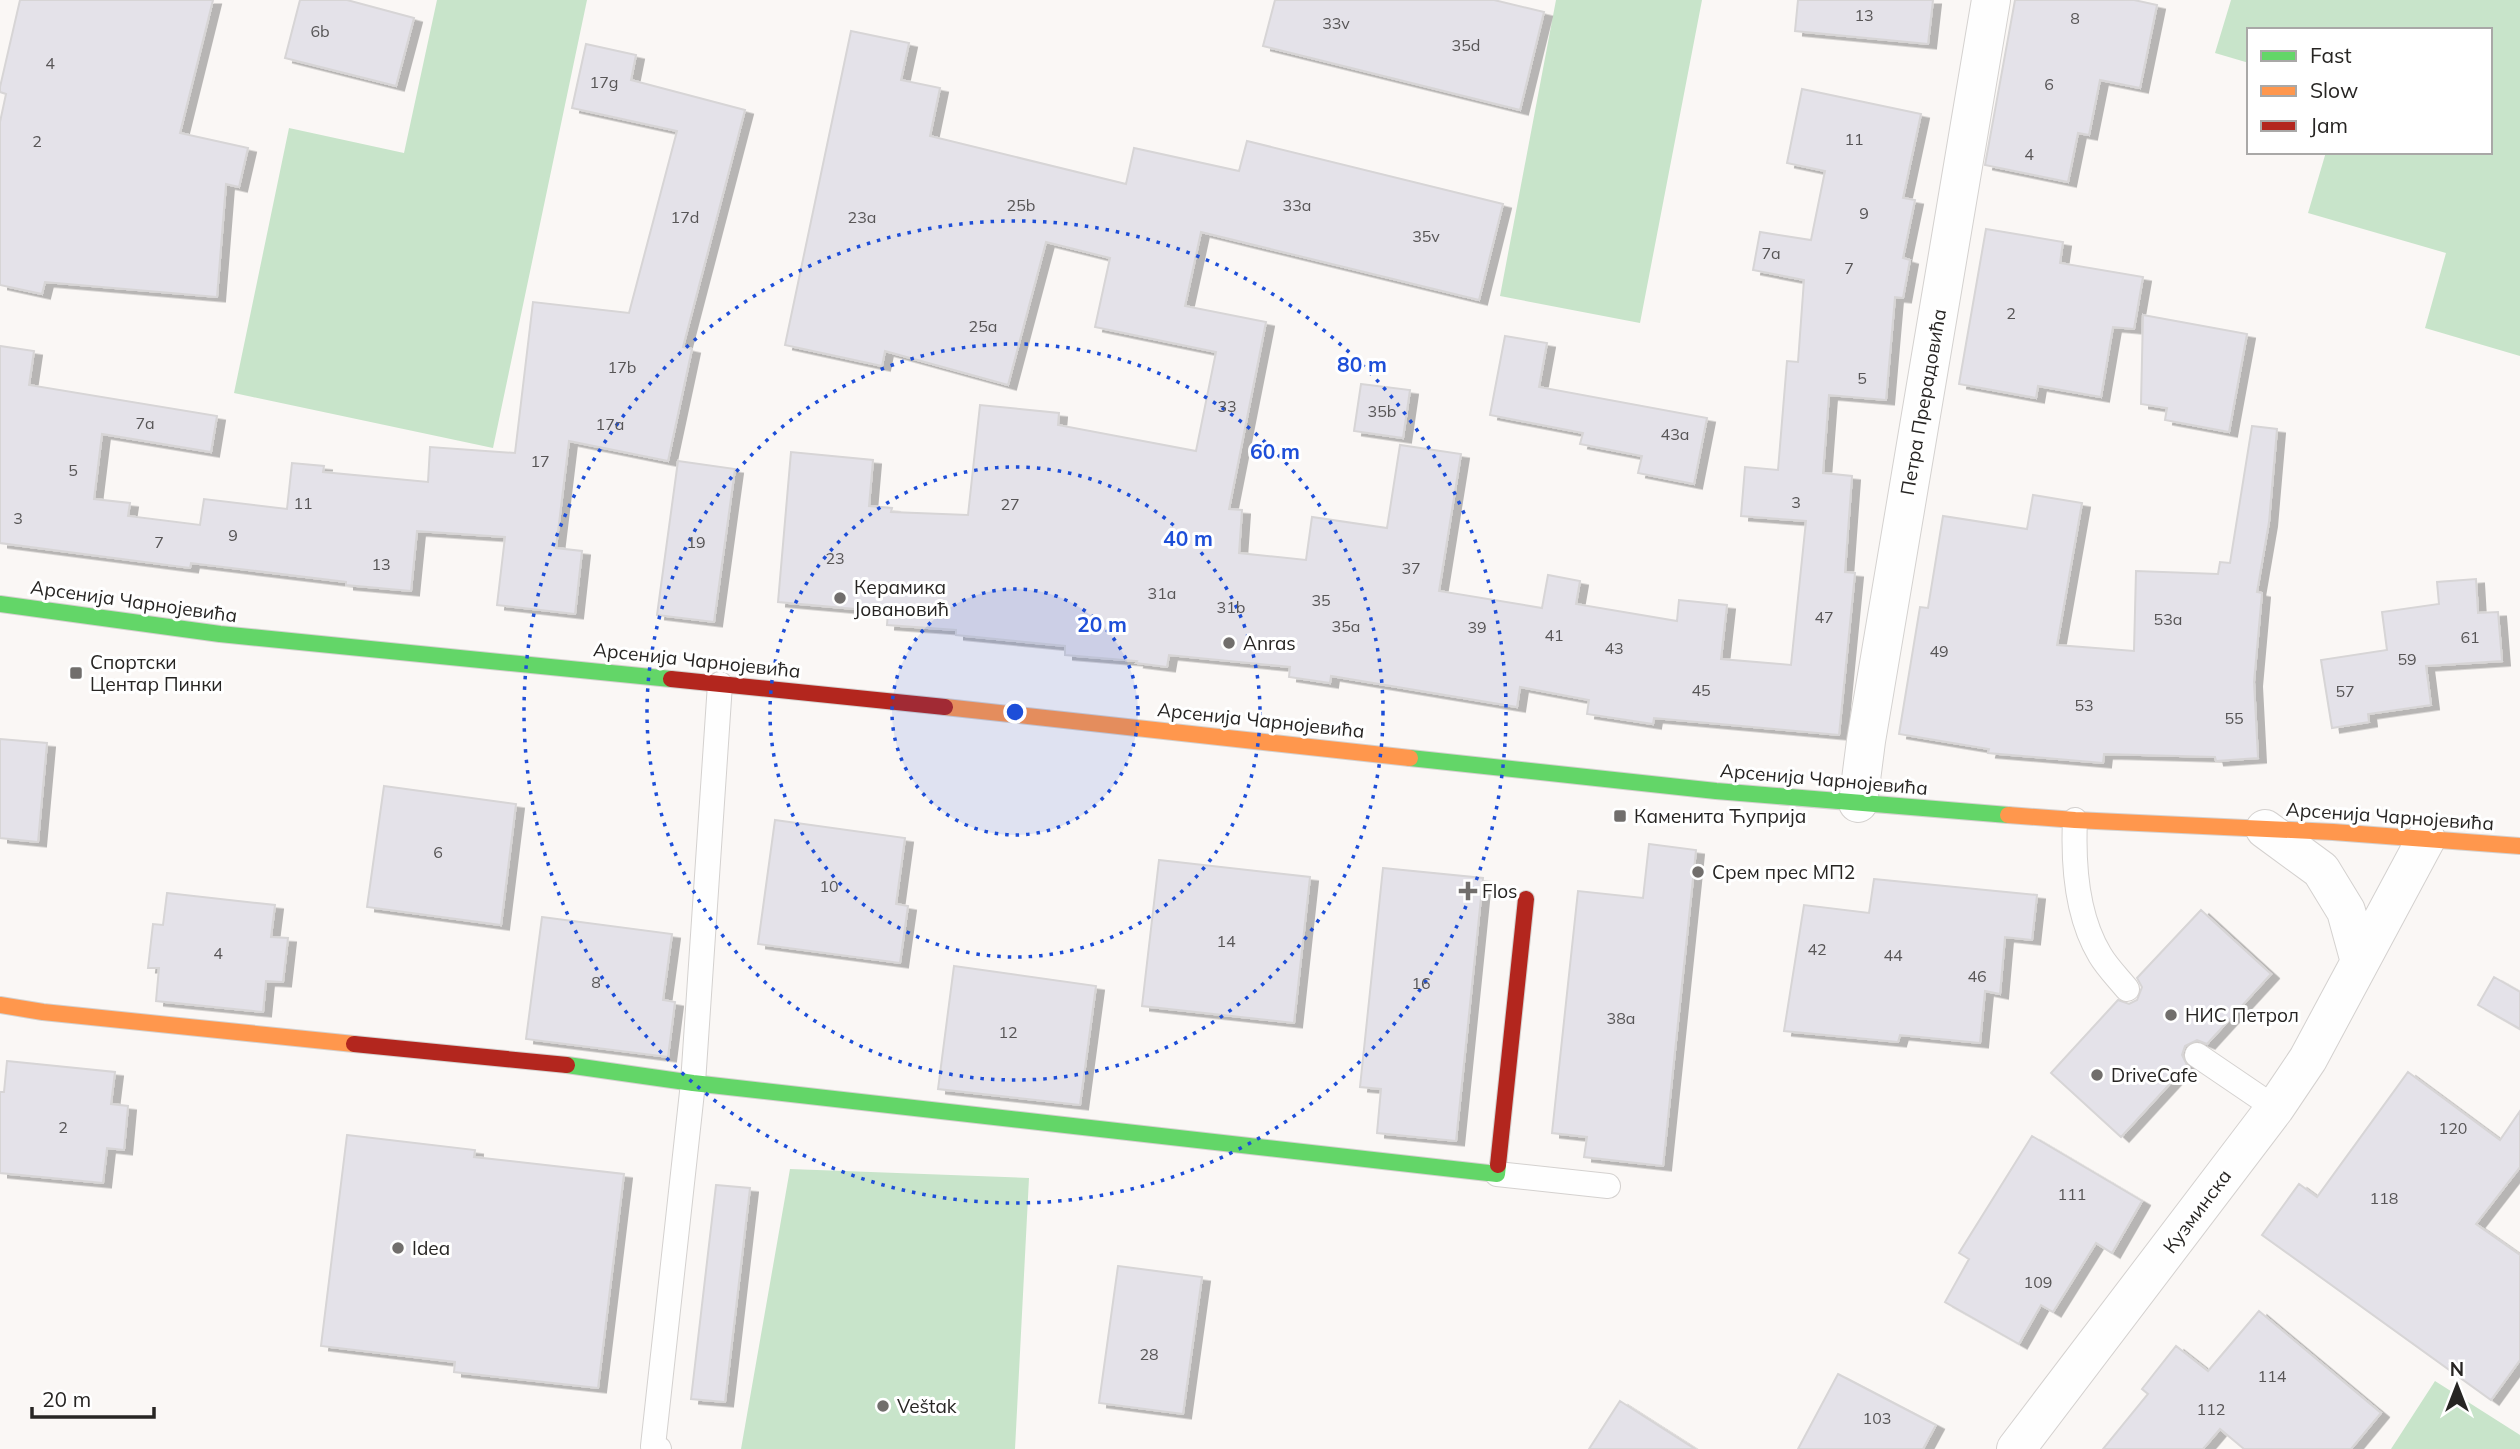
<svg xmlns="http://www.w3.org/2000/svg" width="2520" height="1449" font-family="Mulish,sans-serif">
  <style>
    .green { fill: #c8e4ca }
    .building { fill: #e4e2e9; stroke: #d7d5d6; stroke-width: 2; filter: url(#shadow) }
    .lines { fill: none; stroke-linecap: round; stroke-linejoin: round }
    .lane-casing { stroke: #d4d1cf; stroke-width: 26 }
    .street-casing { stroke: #d4d1cf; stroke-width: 40 }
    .fast-casing { stroke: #d4d1cf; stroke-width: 18 }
    .slow-casing { stroke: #d4d1cf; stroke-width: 18 }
    .jam-casing { stroke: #d4d1cf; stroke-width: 18 }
    .lane { stroke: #fefefe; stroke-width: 24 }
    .street { stroke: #fefefe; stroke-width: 38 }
    .fast { stroke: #63d668; stroke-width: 16 }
    .slow { stroke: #ff974d; stroke-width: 16 }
    .jam { stroke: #b3261e; stroke-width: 16 }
    .ring { fill: none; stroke: #1d4ed8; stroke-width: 3.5; stroke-dasharray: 3.5 7 }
    .poi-dot { fill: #716e6c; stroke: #fff; stroke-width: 2.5 }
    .labels { text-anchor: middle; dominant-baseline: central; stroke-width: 6; stroke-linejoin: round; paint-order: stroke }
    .number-label { font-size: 16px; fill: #575556 }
    .street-label { font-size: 19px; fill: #272523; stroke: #fff }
    .poi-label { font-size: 19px; fill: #272523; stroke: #fff; text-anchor: start }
    .centre { fill: #1d4ed8; stroke: #fff; stroke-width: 3.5 }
    .ring-label { font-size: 21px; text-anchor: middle; font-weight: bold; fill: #1d4ed8; stroke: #fff; stroke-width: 6; stroke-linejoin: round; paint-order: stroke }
  </style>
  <defs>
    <filter id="shadow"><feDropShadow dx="8" dy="4.5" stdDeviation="0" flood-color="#0004"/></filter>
  </defs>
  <rect width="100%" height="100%" fill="#faf7f5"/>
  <!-- green -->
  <path class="green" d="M437 0H587L493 448 234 393 289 128 404 153Z
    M1556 0H1702L1640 323 1500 296Z
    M2231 0H2520V356L2425 328 2446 253 2308 213 2326 152H2490V30H2249V63L2215 53Z
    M790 1169 1029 1178 1015 1449H741Z
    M2435 1381 2520 1435V1449H2391Z"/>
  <!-- building -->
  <path class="building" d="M20 0H213L180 133 248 148 239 187 226 184 217 297 45 282 42 294 0 285V122L6 94 0 92V87Z
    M300 0H347L414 18 396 86 285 58Z
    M1275 0H1494L1544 12 1520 110 1263 46Z
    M1798 0H1933L1928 44 1795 31Z
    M2015 0H2134L2157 5 2140 88 2100 80 2089 135 2078 133 2068 182 1985 165Z
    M851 31 909 43 901 80 940 88 930 136 1126 184 1134 148 1239 171 1247 141 1503 204 1479 300 1201 232 1185 306 1266 322 1229 509 1242 510 1239 553 1306 560 1312 517 1387 528 1400 445 1461 454 1439 591 1542 608 1548 575 1580 581 1576 604 1677 621 1679 600 1727 605 1721 659 1791 665 1806 521 1741 516 1745 467 1778 470 1787 361 1798 362 1804 280 1753 270 1760 232 1811 240 1825 171 1787 163 1802 89 1921 114 1903 198 1915 200 1903 258 1910 260 1903 298 1895 297 1886 400 1829 395 1823 473 1852 476 1845 572 1855 573 1839 735 1654 718 1653 724 1587 714 1589 700 1520 687 1517 707 1331 676 1330 683 1289 677 1290 667 1169 655 1167 667 1136 663 1137 661 1065 655V646L956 635V630L887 625 888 612 778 602 791 452 873 460 869 506 892 508 891 512 968 515 980 405 1059 413 1058 425 1196 451 1216 352 1095 327 1110 258 1046 242 1008 385 885 351 882 366 785 345Z
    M586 44 636 55 631 80 745 110 683 347 692 349 668 461 569 441 556 548 582 551 575 614 497 605 505 537 417 531 411 591 346 585V582L191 563 190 568 0 543V346L34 351 29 385 217 416 211 452 102 434 94 499 130 503 128 516 200 525 204 499 287 509 292 463 324 466 323 472 428 482 430 447 515 453 533 302 629 313 677 131 572 108Z
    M1986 229 2063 242 2060 263 2143 277 2134 329 2113 327 2101 397 2038 386 2036 398 1959 384Z
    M2143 315 2247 334 2229 432 2165 420 2167 408 2141 404Z
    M1505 336 1547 343 1539 387 1707 418 1694 484 1638 473 1642 456 1580 444 1583 433 1490 415Z
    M1361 384 1410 390 1403 438 1354 431Z
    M2252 426 2277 429 2269 522 2257 592 2262 593 2254 682 2258 758 2216 761 2215 757 2104 754 2103 763 1988 753 1989 749 1899 734 1920 607 1928 608 1943 516 2027 529 2033 495 2082 503 2057 645 2134 651 2136 571 2218 574 2220 562 2230 563Z
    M678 461 735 469 714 622 657 615Z
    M2476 579 2478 613 2498 612 2502 661 2426 666 2431 705 2368 714 2369 722 2332 728 2321 660 2387 650 2382 612 2439 604 2437 582Z
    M0 739 47 743 38 842 0 838Z
    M384 786 516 804 501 925 367 907Z
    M775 820 905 838 896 904 908 906 900 963 758 944Z
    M1649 844 1696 850 1663 1166 1584 1157 1587 1137 1552 1133 1578 891 1643 898Z
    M1159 860 1310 877 1294 1023 1142 1006Z
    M1383 868 1483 878 1456 1141 1377 1133 1381 1089 1360 1087Z
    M1874 879 2037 895 2032 940 2005 937 2000 994 1985 991 1980 1043 1900 1035 1898 1042 1784 1031 1804 905 1869 913Z
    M167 893 275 905 271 937 288 938 283 982 266 981 263 1012 156 1001 159 968H148L153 924 163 925Z
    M2201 910 2271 974 2207 1044 2197 1040 2185 1046 2182 1055 2187 1065 2121 1137 2051 1073 2118 1000 2129 1004 2137 1000 2142 987 2137 978Z
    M542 917 672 934 663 1000 675 1002 668 1057 526 1039Z
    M954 966 1096 986 1080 1105 938 1089Z
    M2494 977 2520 992V1029L2478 1005Z
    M7 1061 115 1072 111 1104 128 1106 124 1150 107 1148 103 1183 0 1173V1092H4Z
    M2408 1072 2500 1140 2520 1111V1167L2476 1224 2520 1255V1360L2491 1400 2262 1235 2299 1184 2317 1197Z
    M347 1135 475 1150 474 1157 624 1174 598 1388 454 1372 455 1362 321 1346Z
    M2032 1136 2142 1201 2112 1253 2096 1243 2053 1312 2041 1305 2019 1344 1945 1302 1969 1259 1959 1253Z
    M716 1185 750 1188 725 1402 691 1399Z
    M1118 1266 1202 1277 1183 1414 1099 1403Z
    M2259 1311 2381 1413 2351 1449H2244L2220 1429 2203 1449H2103L2148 1394 2142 1389 2176 1346 2208 1371Z
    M1838 1374 1936 1425 1923 1449H1798Z
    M1620 1401 1695 1449H1589Z"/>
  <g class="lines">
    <defs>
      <path id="lane" d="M2075 820C2073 864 2077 917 2100 955 2107 967 2118 978 2127 989
        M2197 1055 2275 1108
        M1497 1174 1608 1186
        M659 1449 653 1446 693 1083 720 684"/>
      <path id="street" d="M1858 803 1866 741 1991 0
        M2265 829 2321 870 2346 911 2360 962
        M2016 1449 2275 1108 2308 1059 2426 839"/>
      <path id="fast" d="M0 604 220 634 671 679
        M1410 758 1716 791 2008 815
        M567 1065 693 1083 1497 1174 1498 1165"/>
      <path id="slow" d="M945 707 1410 758
        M2008 815 2075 820 2333 832 2520 846
        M0 1005 43 1012 354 1044"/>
      <path id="jam" d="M671 679 945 707
        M354 1044 567 1065
        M1498 1165 1526 899"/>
    </defs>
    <!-- lane casing -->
    <use href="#lane" class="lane-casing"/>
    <!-- street casing -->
    <use href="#street" class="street-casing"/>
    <!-- fast casing -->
    <use href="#fast" class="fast-casing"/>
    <!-- slow casing -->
    <use href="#slow" class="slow-casing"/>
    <!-- jam casing -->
    <use href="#jam" class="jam-casing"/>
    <!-- lane -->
    <use href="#lane" class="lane"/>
    <!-- street -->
    <use href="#street" class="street"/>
    <!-- fast -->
    <use href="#fast" class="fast"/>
    <!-- slow -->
    <use href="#slow" class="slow"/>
    <!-- jam -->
    <use href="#jam" class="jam"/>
  </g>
  <!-- distance rings -->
  <circle cx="1015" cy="712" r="123" fill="#1d4ed8" fill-opacity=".12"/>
  <g class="ring">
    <circle cx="1015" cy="712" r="123"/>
    <circle cx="1015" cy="712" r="245"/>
    <circle cx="1015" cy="712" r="368"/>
    <circle cx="1015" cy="712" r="491"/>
  </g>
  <!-- markers -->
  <g class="poi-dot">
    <circle cx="840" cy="598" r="7"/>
    <circle cx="1229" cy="643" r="7"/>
    <rect x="69" y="666" width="14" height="14" rx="3.5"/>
    <rect x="1613" y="809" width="14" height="14" rx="3.5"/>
    <circle cx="1698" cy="872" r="7"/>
    <path d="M1464.5 880.5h7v7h7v7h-7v7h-7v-7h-7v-7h7z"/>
    <circle cx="2171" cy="1015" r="7"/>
    <circle cx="2097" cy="1075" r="7"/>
    <circle cx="398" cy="1248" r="7"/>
    <circle cx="883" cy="1406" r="7"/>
  </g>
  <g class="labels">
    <!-- number labels -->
    <g class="number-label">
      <text x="1864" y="15">13</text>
      <text x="2075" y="18">8</text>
      <text x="1336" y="23">33v</text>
      <text x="320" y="31">6b</text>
      <text x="1466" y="45">35d</text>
      <text x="50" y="63">4</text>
      <text x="604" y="82">17g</text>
      <text x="2049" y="84">6</text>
      <text x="1854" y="139">11</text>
      <text x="37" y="141">2</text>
      <text x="2029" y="154">4</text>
      <text x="1021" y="205">25b</text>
      <text x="1297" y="205">33a</text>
      <text x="1864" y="213">9</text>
      <text x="685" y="217">17d</text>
      <text x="862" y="217">23a</text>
      <text x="1426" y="236">35v</text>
      <text x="1771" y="253">7a</text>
      <text x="1849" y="268">7</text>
      <text x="2011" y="313">2</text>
      <text x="983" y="326">25a</text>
      <text x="622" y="367">17b</text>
      <text x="1862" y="378">5</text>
      <text x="1227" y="406">33</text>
      <text x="1382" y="411">35b</text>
      <text x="145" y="423">7a</text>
      <text x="610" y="424">17a</text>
      <text x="1675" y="434">43a</text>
      <text x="540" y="461">17</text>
      <text x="73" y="470">5</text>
      <text x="1796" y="502">3</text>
      <text x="303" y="503">11</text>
      <text x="1010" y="504">27</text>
      <text x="18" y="518">3</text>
      <text x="233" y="535">9</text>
      <text x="159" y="542">7</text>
      <text x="696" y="542">19</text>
      <text x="835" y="558">23</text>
      <text x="381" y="564">13</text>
      <text x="1411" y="568">37</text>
      <text x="1162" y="593">31a</text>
      <text x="1321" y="600">35</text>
      <text x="1231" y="607">31b</text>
      <text x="1824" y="617">47</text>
      <text x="2168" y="619">53a</text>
      <text x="1346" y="626">35a</text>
      <text x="1477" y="627">39</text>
      <text x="1554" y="635">41</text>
      <text x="2470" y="637">61</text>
      <text x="1614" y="648">43</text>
      <text x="1939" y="651">49</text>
      <text x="2407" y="659">59</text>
      <text x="1701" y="690">45</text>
      <text x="2345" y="691">57</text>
      <text x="2084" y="705">53</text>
      <text x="2234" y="718">55</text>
      <text x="438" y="852">6</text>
      <text x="829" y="886">10</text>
      <text x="1226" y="941">14</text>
      <text x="1817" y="949">42</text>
      <text x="218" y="953">4</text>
      <text x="1893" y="955">44</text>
      <text x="1977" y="976">46</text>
      <text x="596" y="982">8</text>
      <text x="1421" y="983">16</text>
      <text x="1621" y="1018">38a</text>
      <text x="1008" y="1032">12</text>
      <text x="63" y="1127">2</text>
      <text x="2453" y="1128">120</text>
      <text x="2072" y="1194">111</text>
      <text x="2384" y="1198">118</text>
      <text x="2038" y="1282">109</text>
      <text x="1149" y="1354">28</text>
      <text x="2272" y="1376">114</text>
      <text x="2211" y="1409">112</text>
      <text x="1877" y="1418">103</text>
    </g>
    <!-- street labels -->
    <g class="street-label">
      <text transform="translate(1923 402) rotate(-80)">Петра Прерадовића</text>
      <text transform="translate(134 601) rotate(8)">Арсенија Чарнојевића</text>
      <text transform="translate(697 660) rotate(6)">Арсенија Чарнојевића</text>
      <text transform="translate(1261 720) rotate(6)">Арсенија Чарнојевића</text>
      <text transform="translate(1824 779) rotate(5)">Арсенија Чарнојевића</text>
      <text transform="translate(2390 816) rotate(4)">Арсенија Чарнојевића</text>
      <text transform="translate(2197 1211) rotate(-53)">Кузминска</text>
    </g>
    <!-- poi labels -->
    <g class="poi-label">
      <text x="854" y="587">Керамика<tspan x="854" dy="22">Јовановић</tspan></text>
      <text x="1243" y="643">Anras</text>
      <text x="90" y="662">Спортски<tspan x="90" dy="22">Центар Пинки</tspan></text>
      <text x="1634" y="816">Каменита Ћуприја</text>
      <text x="1712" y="872">Срем прес МП2</text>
      <text x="1482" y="891">Flos</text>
      <text x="2185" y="1015">НИС Петрол</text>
      <text x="2111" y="1075">DriveCafe</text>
      <text x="412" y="1248">Idea</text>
      <text x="897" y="1406">Veštak</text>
    </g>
  </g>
  <circle cx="1015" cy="712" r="10" class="centre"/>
  <g class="ring-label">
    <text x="1362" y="372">80 m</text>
    <text x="1275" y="459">60 m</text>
    <text x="1188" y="546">40 m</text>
    <text x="1102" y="632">20 m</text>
  </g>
  <!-- legend -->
  <rect x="2247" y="28" width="245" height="126" fill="#ffffff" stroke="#a9a8a7" stroke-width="2"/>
  <rect x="2261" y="51" width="35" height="10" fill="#63d668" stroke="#a9a8a7" stroke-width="2"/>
  <text x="2310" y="63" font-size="21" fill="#272523">Fast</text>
  <rect x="2261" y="86" width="35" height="10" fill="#ff974d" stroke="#a9a8a7" stroke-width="2"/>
  <text x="2310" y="98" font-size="21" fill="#272523">Slow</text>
  <rect x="2261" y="121" width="35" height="10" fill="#b3261e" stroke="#a9a8a7" stroke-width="2"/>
  <text x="2310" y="133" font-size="21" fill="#272523">Jam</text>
  <!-- north arrow -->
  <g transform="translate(2457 1386)" stroke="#ffffff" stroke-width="5" paint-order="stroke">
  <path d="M0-5L12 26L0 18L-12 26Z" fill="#272523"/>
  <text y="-10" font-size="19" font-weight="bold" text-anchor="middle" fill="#272523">N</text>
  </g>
  <!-- scale -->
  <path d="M32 1407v10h122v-10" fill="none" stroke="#272523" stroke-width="3.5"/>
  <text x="42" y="1407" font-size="21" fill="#272523" stroke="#ffffff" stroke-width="5" paint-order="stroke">20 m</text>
</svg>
